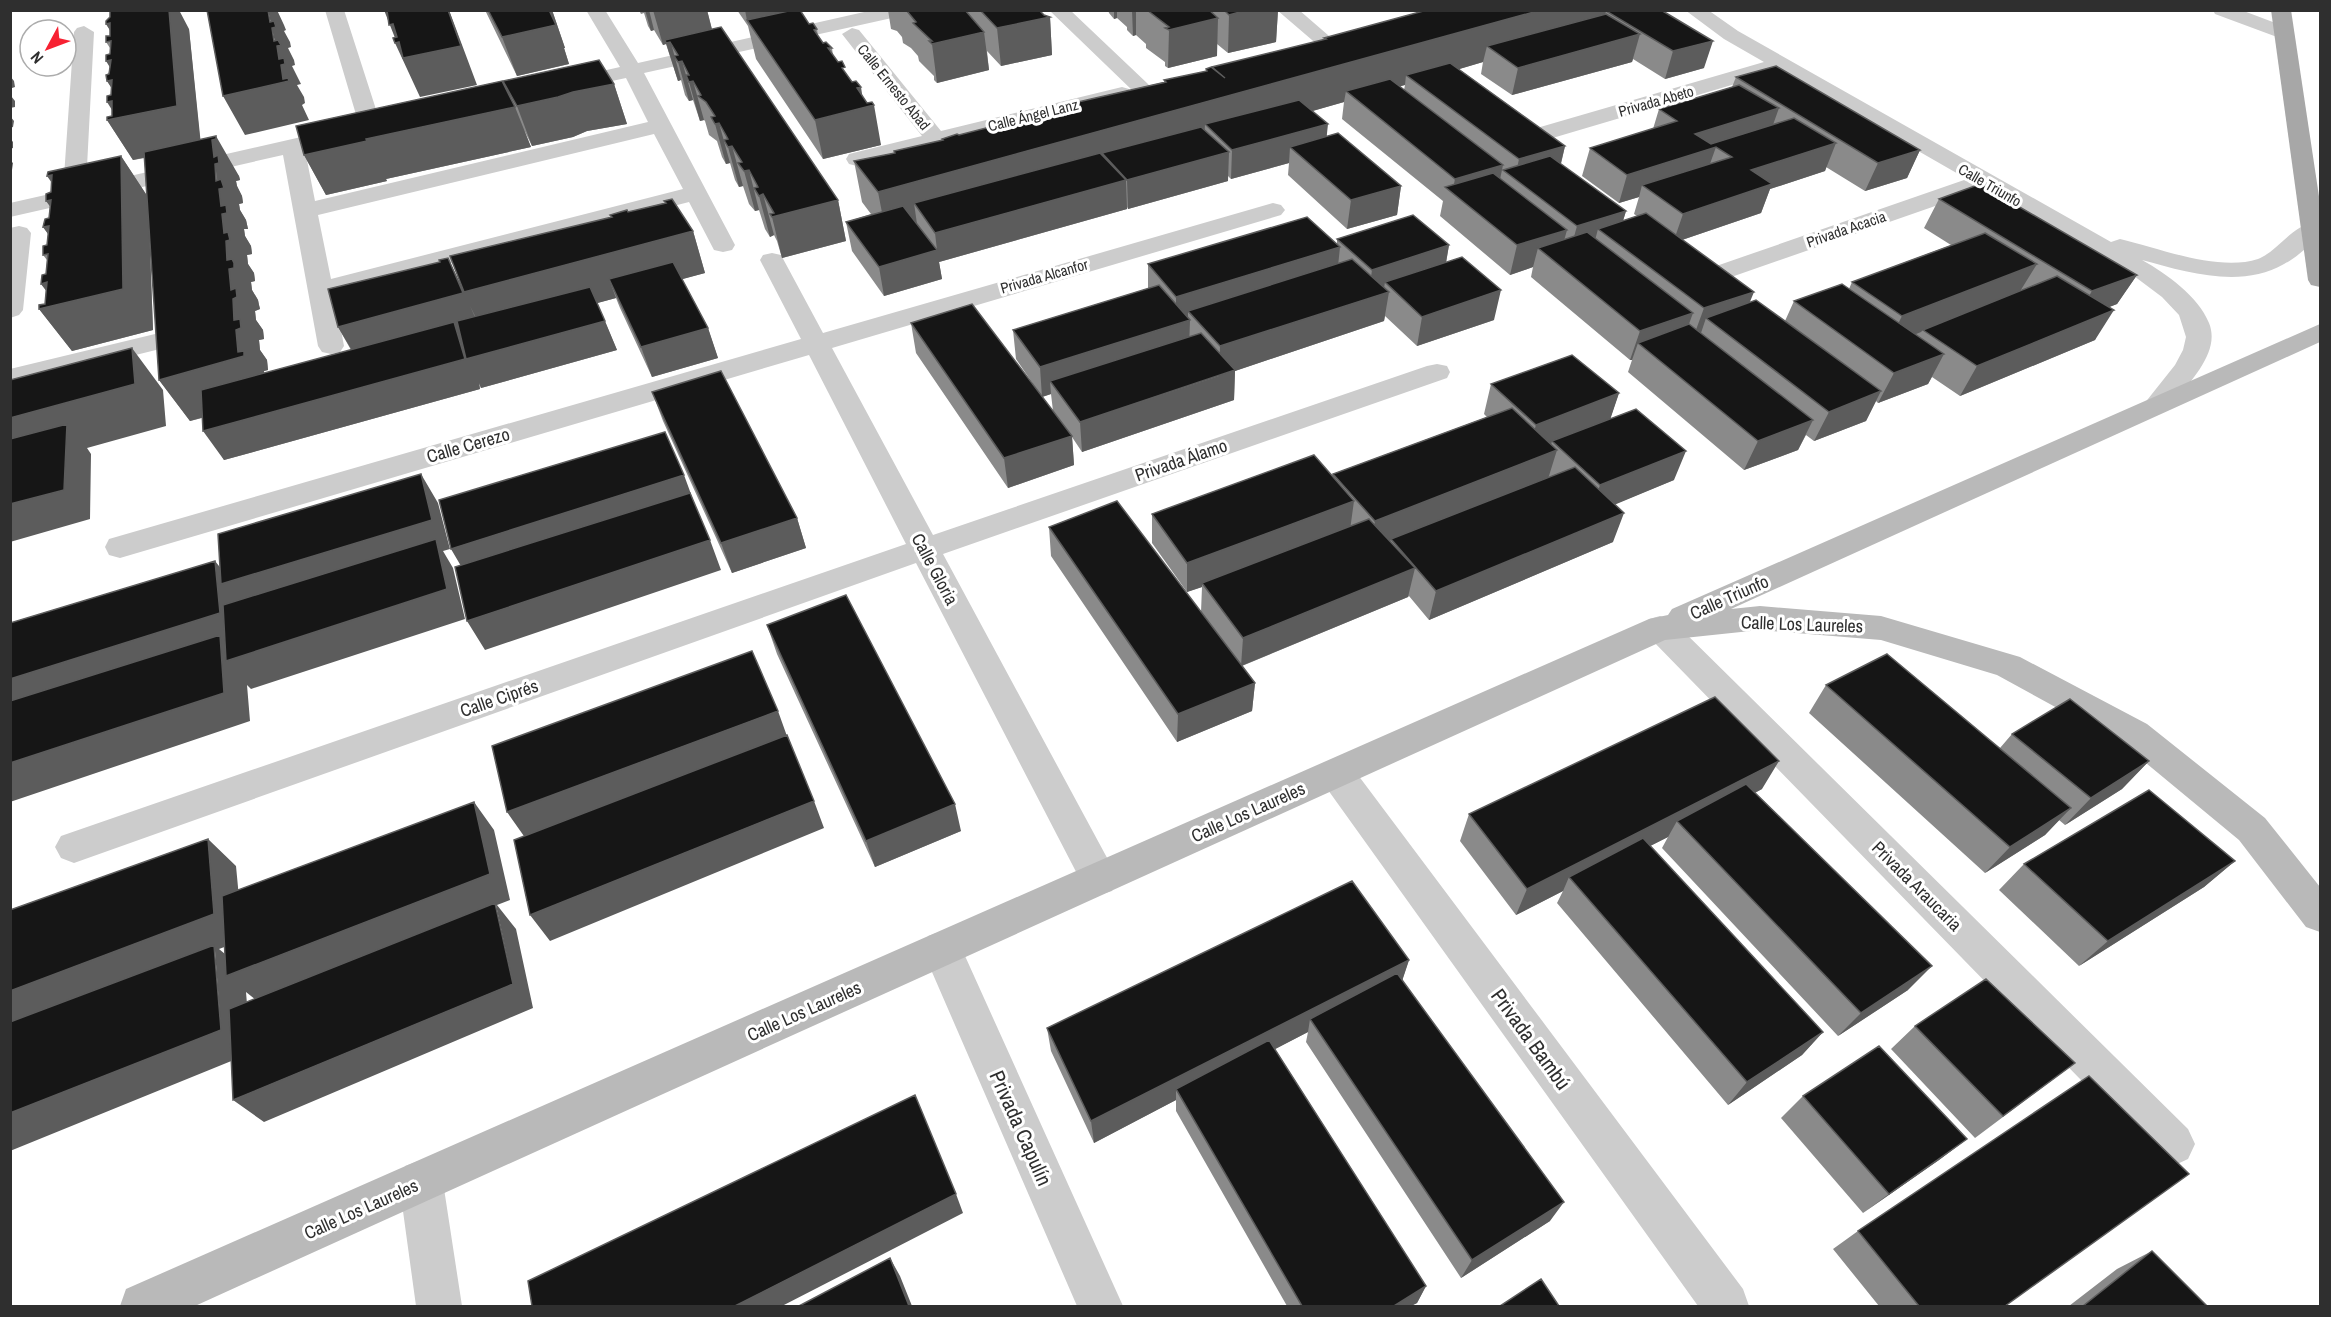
<svg xmlns="http://www.w3.org/2000/svg" width="2331" height="1317" font-family="'Archivo Narrow',sans-serif">
  <style>
    .lines { fill: none; stroke-linecap: round; stroke-linejoin: round }
    .street { fill: #ccc; fill-rule: evenodd }
    .secondary { fill: #b9b9b9; fill-rule: evenodd }
    .primary { fill: #a7a7a7; fill-rule: evenodd }
    .wall { fill: #8a8a8a; fill-rule: evenodd }
    .shaded-wall { fill: #5c5c5c }
    .building { fill: #161616; stroke: #5c5c5c; stroke-width: 1.5 }
    .labels { text-anchor: middle; dominant-baseline: central; stroke-width: 6; stroke-linejoin: round; paint-order: stroke }
    .far-street-label { font-size: 15px; fill: #2f2f2f; stroke: #fff }
    .street-label { font-size: 18px; fill: #2f2f2f; stroke: #fff }
    .near-street-label { font-size: 21px; fill: #2f2f2f; stroke: #fff }
  </style>
  <rect width="100%" height="100%" fill="#fff"/>
  <g class="lines">
    <!-- street -->
    <path class="street" d="M325 10H344L382 128 379 133H363L360 128Z
      M586 10H605L638 63 873 10H910L901 16 644 73 735 245 732 250 723 252 714 250 689 202 334 293 344 346 340 352 331 354 322 352 318 346 283 155 10 217V203L63 191 74 32 77 28 84 26 94 32 86 186 345 127 353 129 356 134 353 139 305 150 315 201 648 122 626 78 565 91 558 89 555 85 558 81 620 67ZM654 134 683 189 331 279 318 215Z
      M1049 10H1070L1148 84 1151 88 1148 92H1134Z
      M1277 10H1299L1336 42 1333 46H1319Z
      M1685 10H1708L1738 31 2111 242 2120 239C2159 248 2218 272 2258 259 2279 251 2297 218 2320 224V235C2309 245 2298 257 2284 264 2241 289 2186 272 2142 260 2167 274 2198 296 2209 323 2220 350 2194 377 2178 397 2175 401 2171 408 2166 411 2160 414 2154 412 2148 410L2144 404 2175 365 2183 350 2186 337 2179 315 2162 297 2130 273 1984 189 1717 282 1708 284 1699 282 1696 277 1699 272 1967 179 1779 71 1539 142H1523L1520 137 1523 132 1764 62 1724 39Z
      M2213 10H2241L2291 29 2294 33 2284 39 2277 37 2215 14Z
      M852 28 859 30 941 131 1122 87 1129 89 1132 93 1129 97 857 166 849 164 846 159 849 154 922 136 842 34Z
      M1273 203 1281 205 1285 210 1281 215 832 348 933 535 1427 366 1437 364 1447 366 1450 372 1447 378 943 554 1112 867 1118 879 1112 891 1099 895 1086 891 916 563 74 863 61 858 55 847 61 836 906 544 809 355 120 558 109 555 105 547 109 539 801 339 760 260 763 255 772 253 781 255 823 333Z
      M19 226 27 228 31 233 23 310 19 315 10 318V228Z
      M155 334 164 336 168 342 164 348 10 386V369Z
      M1660 616 1671 619 2188 1129 2195 1144 2188 1159 2173 1166 2158 1159 1649 637 1644 628 1649 619Z
      M1336 758 1349 763 1743 1289 1749 1306H1698L1323 783 1318 773 1323 763Z
      M942 931 956 936 1123 1306H1077L922 949 928 936Z
      M421 1160 437 1166 443 1182 462 1306H416L399 1182 405 1166Z"/>
    <!-- secondary -->
    <path class="secondary" d="M2320 324V342L1731 609 1760 606 1881 616 2020 657 2147 724 2265 818 2320 887V932L2306 927 2239 840 2123 744 1997 675 1881 640 1760 630 1665 640 195 1306H120L126 1289 1649 619 1668 615 1672 609Z"/>
    <!-- primary -->
    <path class="primary" d="M2271 10H2291L2320 203V287L2311 285 2308 280Z"/>
  </g>
  <!-- wall -->
  <path class="wall" d="M485 10H552L565 48H564L569 64 517 76Z
    M639 10H707L712 29 838 200 846 241 782 258 777 241 774 235 770 237 765 229 759 210 755 211 749 204 743 186 739 187 735 180 730 163 726 164 722 157 717 141 709 135 705 121 704 120 700 121 693 100 689 101 685 95 681 80 678 81 666 44 663 45 654 30 651 31 648 26 644 13 641 14Z
    M737 10H800L809 24 817 29 818 36 823 43 832 48 833 56 862 95 881 145 823 159 756 59 748 26Z
    M888 10H1039L1044 15 1050 17 1052 55 1001 66 987 51 989 70 937 83 934 80V76L919 61 918 56 911 48 903 43 902 37 897 31 891 29Z
    M1108 10H1278L1276 42 1228 53 1217 44V56L1168 68 1165 66V62L1146 48V44L1136 35 1133 36 1127 30V27L1117 18 1114 19 1109 13Z
    M1427 10H1661L1704 68 1665 79 1633 59 1632 62 1512 95 1481 74 1483 62 1459 69 1565 146 1561 164 1626 211 1623 221 1637 216 1634 214 1639 197 1619 203 1582 176 1590 148 1653 129 1659 109 1732 87 1736 77 1920 150 1907 178 1865 191 1826 167 1825 171 1770 189 1761 213 1682 240 1750 302 1785 321 1794 301 1849 289 1852 282 1951 245 1924 228 1939 199 2137 275 2117 304 2109 307 2095 340 1960 396 1932 377 1928 384 1878 403 1876 401 1866 421 1814 441 1806 435 1798 450 1744 470 1628 372 1632 360H1630L1531 277 1533 267 1510 275 1440 216 1443 201 1342 119 1344 102 1312 111 1327 136 1401 186 1397 215 1347 229 1288 175 1289 163 1231 179 1228 176V181L1128 209 1127 207V209L939 262 942 279 884 296 852 251 846 222 871 214 862 202 854 161 895 153 894 151 942 141V139L959 135 1078 105V102L1164 82V80L1206 71V69L1212 68V67L1324 40V38ZM1405 85 1404 90 1399 86Z
    M106 24 189 29 200 140 239 176 240 180 236 181 237 186 242 196 243 203 239 204 240 210 246 220 248 229H244L245 236 251 246 252 254 247 255 248 264 254 273 255 281 251 282 252 290 258 300 259 305 260 309 255 311 256 320 263 330 264 339 259 340 260 350 267 360 268 370 264 371V373L351 350 338 327 448 258 462 288 611 218 610 215 628 212 665 203 664 201 693 231 705 273 682 279 708 328 718 358 652 377 620 308 616 298 597 303 617 350 481 388 479 383 480 389 224 460 202 418 190 421 159 380 149 221 153 330 72 351 39 309 45 304 46 290 41 284 46 274 47 260 43 255 47 245 48 234 43 227 49 218 51 192 121 156 147 196 145 158 133 160 107 120 112 116V88L107 81 110 67V48L106 42 110 36V30Z
    M503 81 614 84 627 124 587 131 573 137 532 146 524 130 531 147 386 179 387 181 326 195 304 155 509 95Z
    M1337 239 1449 245 1446 263 1494 320 1417 346 1385 316 1384 321 1235 371 1234 400 1082 452 1072 437 1074 465 1008 488 916 353 911 323 1053 411 1051 394 1042 397 1016 359 1013 330 1148 289V264L1337 244Z
    M1491 384 1619 393 1610 419 1674 480 1615 504 1613 542 1429 620 1409 596 1408 597 1242 666 1255 683 1252 711 1177 742 1051 556 1049 527 1201 612 1202 587 1187 592 1152 543V514L1332 476 1333 474 1487 417 1484 414Z
    M652 392 797 518 806 548 732 573 663 421Z
    M767 625 961 831 875 867 777 654Z
    M1826 685 2000 748 2012 734 2149 761 2122 789 2065 825 2059 820 2045 835 1985 873 1809 713Z
    M1762 789 1755 793 1908 990 1838 1036 1662 848 1668 837 1650 846 1823 1032 1802 1055 1728 1105 1557 903 1563 891 1516 915 1460 841 1469 814Z
    M2235 861 2204 887 2079 966 1999 890 2024 864Z
    M1409 960 1402 981 1550 1221 1461 1278 1306 1042 1308 1032 1275 1049 1426 1286 1417 1303 1411 1306H1287L1176 1111V1100L1094 1143 1051 1051 1047 1028Z
    M1915 1026 2075 1063 1975 1138 1891 1049Z
    M1803 1096 1967 1139 1939 1160 1863 1213 1781 1118Z
    M1858 1231 2005 1306H1879L1833 1249Z
    M2152 1251 2207 1306H2069L2117 1269Z"/>
  <!-- shaded-wall -->
  <path class="shaded-wall" d="M169 10H179L189 29 201 145 133 160 107 120 117 118 107 102 112 101 129 116 107 81Z
    M268 10H277L284 25 286 30 284 31 290 42 291 47 288 48 294 60 295 65 292 66 301 84 297 85 304 97 305 103 302 105 309 120 245 135 223 96 283 79Z
    M384 10H449L477 85 420 97 395 43H397Z
    M542 10H552L565 48H564L569 64 517 76 502 37Z
    M645 10H649L654 30 651 31Z
    M653 10H707L713 34 671 43 681 80 678 81 665 40 666 44 663 45Z
    M745 10H795L747 20 748 26Z
    M1114 10H1117V18L1114 19Z
    M1132 10H1136V35L1133 36Z
    M1247 10H1278L1276 42 1228 53 1229 15Z
    M1541 10H1641L1606 11 1602 29 1487 46 1483 62 1416 82 1406 75 1405 85 1355 99 1346 91 1344 102 1219 138 1205 124 1204 142 1102 153 1103 171 914 203 917 224 886 233 878 192Z
    M1050 17 1052 55 1001 66 997 28Z
    M1218 18 1217 56 1168 68 1169 30Z
    M110 23 130 62 106 24Z
    M984 32 989 70 937 83 932 44Z
    M1640 34 1632 62 1512 95 1518 68Z
    M1713 41 1704 68 1665 79 1673 51Z
    M111 60 130 100 106 61Z
    M682 61 693 100 689 101 678 62Z
    M10 76 14 81 15 87 12 88 11 96 15 101V107L10 108Z
    M693 81 704 120 700 121 689 82Z
    M614 84 627 124 587 131 573 137 532 146 517 106 573 92Z
    M861 87 864 107 874 105 881 145 823 159 815 120 857 88Z
    M515 107 531 147 386 179 366 139Z
    M1779 108 1769 136 1716 147 1706 175 1642 185 1639 197 1619 203 1627 175 1695 134Z
    M10 116 14 121 13 127 10 128Z
    M719 123 730 163 726 164 715 124Z
    M1328 124 1325 152 1290 147 1289 163 1231 179 1232 150Z
    M216 136 239 176 240 180 236 181 237 186 242 196 243 203 239 204 240 210 246 220 248 229H244L245 236 251 246 252 254 247 255 248 264 254 273 255 281 251 282 252 290 258 300 259 305 260 309 255 311 256 320 263 330 264 339 259 340 260 350 267 360 268 370 264 371 265 382 272 398 190 421 159 380 238 352 221 206 214 157 212 140Z
    M10 138 13 142V148L10 149Z
    M367 141 387 181 326 195 304 155Z
    M1836 143 1825 171 1770 189 1761 213 1673 243 1683 214 1751 170Z
    M732 146 743 186 739 187 728 147Z
    M1565 146 1558 175 1515 178 1519 159Z
    M1920 150 1907 178 1865 191 1878 163Z
    M1229 152 1228 181 1128 209 1127 180Z
    M121 156 148 197 153 330 72 351 39 309 57 305 41 284Z
    M10 160 13 163 12 170H10Z
    M1503 165 1497 194 1452 193 1455 179Z
    M749 170 759 210 755 211 744 171Z
    M52 175 76 217 47 176Z
    M1126 180 1127 209 939 262 942 279 884 296 879 267 937 250 935 233Z
    M1401 186 1397 215 1347 229 1351 200Z
    M763 194 774 235 770 237 759 196Z
    M51 200 76 242 46 201Z
    M838 200 846 241 782 258 772 217Z
    M1626 211 1617 240 1598 229 1593 248 1569 255 1577 226Z
    M49 226 74 269 43 227Z
    M1567 230 1559 259 1538 248 1533 267 1510 275 1517 245Z
    M693 231 705 273 617 297 609 279 616 298 484 334 470 306 483 335 605 321 617 350 481 388 479 383 480 389 224 460 203 431 363 369 338 327 448 258 464 292Z
    M1449 245 1444 274 1385 282 1383 294 1389 292 1384 321 1235 371 1234 400 1082 452 1080 422 1219 376 1220 346 1368 298 1372 270Z
    M1340 247 1337 276 1188 311V320H1190L1189 349 1050 381 1051 394 1042 397 1040 367 1176 324V297Z
    M2037 264 2019 293 1923 330 1921 332 1887 346 1902 316Z
    M2137 275 2117 304 2074 321 2092 291Z
    M1501 290 1494 320 1417 346 1422 317Z
    M1754 292 1742 321 1706 318 1700 336 1693 338 1704 308Z
    M2114 310 2095 340 1960 396 1977 366Z
    M1693 313 1682 343H1638L1632 360H1630L1640 331Z
    M708 328 718 358 652 377 641 347Z
    M132 348 163 390 166 426 87 448 91 454 90 519 10 542V418Z
    M1944 354 1928 384 1878 403 1894 373Z
    M1881 391 1866 421 1814 441 1829 412Z
    M1619 393 1609 423 1552 441 1551 445 1527 454 1536 425Z
    M1813 420 1798 450 1744 470 1758 441Z
    M1072 436 1074 465 1008 488 1004 458Z
    M1557 450 1548 479 1391 539 1390 542 1370 550 1375 521Z
    M1686 451 1674 480 1590 515 1600 485Z
    M421 474 438 503 450 549 443 551 453 568 465 619 251 689 247 685 250 721 10 802V679L215 561 231 581Z
    M684 475 695 505 468 578 451 549Z
    M1354 501 1350 530 1202 583V587L1187 592V563Z
    M1624 513 1613 542 1429 620 1436 591Z
    M797 518 806 548 732 573 721 543Z
    M710 540 721 570 485 650 467 621Z
    M1415 568 1408 597 1241 666 1243 638Z
    M1255 683 1252 711 1177 742 1178 714Z
    M778 711 788 739 526 839 507 812Z
    M1779 761 1762 789 1684 829 1677 821 1668 837 1575 884 1569 877 1563 891 1516 915 1527 889Z
    M2149 761 2122 789 2065 825 2091 798Z
    M814 801 824 828 550 941 530 915Z
    M474 802 494 830 510 900 497 905 516 929 533 1008 264 1122 233 1100 513 984 496 905 256 1000 246 992 251 1053 10 1151V1113L221 1030 215 951 10 1029V991L214 914 208 839 236 866 243 940 219 949 243 969 490 874Z
    M955 804 961 831 875 867 866 841Z
    M2071 808 2045 835 1985 873 2010 847Z
    M2235 861 2204 887 2079 966 2108 941Z
    M1409 960 1401 984 1310 1019 1308 1032 1181 1098 1176 1089V1100L1094 1143 1091 1121Z
    M1932 966 1908 990 1838 1036 1861 1013Z
    M1823 1032 1802 1055 1728 1105 1747 1082Z
    M1967 1139 1939 1160 1863 1213 1889 1194Z
    M956 1194 963 1213 782 1306H735Z
    M1564 1202 1550 1221 1461 1278 1472 1260Z
    M890 1258 900 1276 912 1306H909Z
    M1426 1286 1417 1303 1411 1306H1394Z"/>
  <!-- building -->
  <path class="building" d="M110 10H169L177 106 107 120V117L112 116V101L107 102V96L111 95 112 80 107 81 106 75 109 74 111 60 106 61V55L110 54 111 41 106 42V36H110V23L106 24V21L110 17Z
    M207 10H268L270 22 274 21 276 27 272 28 274 41 278 40 281 45 277 46 279 59 284 58 285 64 281 65 283 79 288 78 289 81 223 96Z
    M387 10H448L461 46 403 58 399 42 395 43 393 38 397 37 393 24 389 25Z
    M488 10H549L556 25 502 37Z
    M793 10H800L809 24 813 23 817 29 814 30 823 43 826 42 832 48H828L838 62 842 61 845 67 842 68 852 82 856 81 861 87 857 88 867 103 872 102 874 105 815 120 747 20Z
    M906 10H965L984 32 932 44 929 41H932L913 23 916 22Z
    M980 10H1039L1044 15 1050 17 997 28Z
    M1147 10H1209L1218 18 1169 30 1165 28 1169 27Z
    M1224 10H1247L1229 15Z
    M1427 10H1541L878 192 854 161 895 153 894 151 943 140 942 139 957 134 959 135 1079 104 1078 102 1091 99 1166 82 1164 80 1207 71 1206 69 1211 67 1225 78 1212 67 1326 39 1324 38Z
    M1661 10 1713 41 1673 51 1606 11Z
    M1606 14 1640 34 1518 68 1487 46Z
    M721 27 838 200 772 217 770 214 774 213 763 194 759 196 754 188 758 187 749 170 744 171 738 163 742 162 732 146 728 147 724 140 728 139 719 123 715 124 711 117 715 116 706 102 698 96 701 95 693 81 689 82 686 75H689L682 61 678 62 674 56 678 55 670 42 666 43 665 40Z
    M599 60 614 84 573 92 558 97 517 106 503 81Z
    M1450 63 1565 146 1519 159 1406 75Z
    M1776 66 1920 150 1878 163 1736 77Z
    M1390 79 1503 165 1455 179 1346 91Z
    M502 81 515 107 366 139 367 141 304 155 296 126Z
    M1739 85 1779 108 1695 134 1711 144 1794 118 1836 143 1751 170 1772 184 1683 214 1642 185 1732 157 1716 147 1627 175 1590 148 1677 121 1659 109Z
    M1299 100 1328 124 1232 150 1205 124Z
    M1201 127 1229 152 1127 180 1102 153Z
    M1338 133 1401 186 1351 200 1290 147Z
    M216 136V139L212 140 214 157 218 155 219 163 215 164 216 181 221 179 224 188 219 189 221 206 226 205 227 213 222 214 224 233 228 232 230 240 226 241 227 260 232 259 234 263V268L229 269 231 290 236 288 237 297 233 299 234 320 240 319 241 328 236 330 238 352 244 351V356L159 380 144 152Z
    M1100 153 1126 180 935 233 914 203Z
    M121 156 123 289 39 309V305L45 304 47 282 41 284 42 275 46 274 48 254 43 255V246L47 245 49 226 43 227 45 219 49 218 51 200 46 201V194L51 192 52 175 47 176 48 172Z
    M1550 156 1626 211 1577 226 1503 170Z
    M1493 173 1567 230 1517 245 1445 187Z
    M1980 184 2137 275 2092 291 1939 199Z
    M672 199 693 231 464 292 450 256 612 217 610 215 627 210 628 212 666 203 664 201Z
    M903 206 937 250 879 267 846 222Z
    M1646 213 1754 292 1704 308 1598 229Z
    M1413 215 1449 245 1372 270 1337 239Z
    M1307 217 1340 247 1176 297 1148 264Z
    M1587 232 1693 313 1640 331 1538 248Z
    M1985 233 2037 264 1902 316 1852 282Z
    M1462 257 1501 290 1422 317 1385 282Z
    M448 258 463 293 338 327 328 289 440 262 439 260Z
    M1352 259 1389 292 1220 346 1188 311Z
    M673 262 708 328 641 347 609 279Z
    M2057 276 2114 310 1977 366 1923 330Z
    M1842 284 1944 354 1894 373 1794 301Z
    M1159 285 1190 320 1040 367 1013 330Z
    M590 287 605 321 466 359 457 321Z
    M1756 300 1881 391 1829 412 1706 318Z
    M972 304 1072 436 1004 458 911 323Z
    M454 322 465 359 203 431 201 390Z
    M1689 324 1813 420 1758 441 1638 343Z
    M1201 333 1235 370 1080 422 1050 381Z
    M132 348 135 384 10 418V380Z
    M1572 355 1619 393 1536 425 1491 384Z
    M721 371 797 518 721 543 652 392Z
    M1512 408 1557 450 1375 521 1333 474Z
    M1636 409 1686 451 1600 485 1552 441Z
    M67 424 64 490 10 504V439Z
    M665 432 684 475 451 549 439 500Z
    M1314 455 1354 501 1187 563 1152 514Z
    M1575 467 1624 513 1436 591 1391 539Z
    M421 474 432 520 221 584 218 534Z
    M690 493 710 540 467 621 455 567Z
    M1117 501 1255 683 1178 714 1049 527Z
    M1369 519 1415 568 1243 638 1202 583Z
    M436 539 447 589 226 661 223 605Z
    M215 561 220 613 10 679V623Z
    M846 595 955 804 866 841 767 625Z
    M220 635 224 693 10 763V701Z
    M752 651 778 711 507 812 492 746Z
    M1887 654 2071 808 2010 847 1826 685Z
    M1715 697 1779 761 1527 889 1469 814Z
    M2070 699 2149 761 2091 798 2012 734Z
    M787 735 814 801 530 915 514 840Z
    M1746 784 1932 966 1861 1013 1677 821Z
    M2149 790 2235 861 2108 941 2024 864Z
    M474 802 490 874 226 976 222 896Z
    M1643 838 1823 1032 1747 1082 1569 877Z
    M208 839 214 914 10 991V910Z
    M1352 881 1409 960 1091 1121 1047 1028Z
    M495 903 513 984 233 1100 229 1009Z
    M214 945 221 1030 10 1113V1022Z
    M1397 973 1564 1202 1472 1260 1310 1019Z
    M1986 979 2075 1063 2003 1116 1915 1026Z
    M1269 1040 1426 1286 1394 1306H1302L1176 1089Z
    M1879 1046 1967 1139 1889 1194 1803 1096Z
    M2089 1076 2189 1174 2005 1306H1919L1858 1231Z
    M915 1095 956 1194 735 1306H532L528 1281Z
    M2152 1251 2207 1306H2083Z
    M890 1258 909 1306H799Z
    M1541 1279 1559 1306H1500Z"/>
  <g class="labels">
    <!-- far-street labels -->
    <g class="far-street-label">
      <text transform="translate(894 87) rotate(51)">Calle Ernesto Abad</text>
      <text transform="translate(1656 101) rotate(-16)">Privada Abeto</text>
      <text transform="translate(1033 115) rotate(-14)">Calle Ángel Lanz</text>
      <text transform="translate(1990 185) rotate(30)">Calle Triunfo</text>
      <text transform="translate(1846 229) rotate(-19)">Privada Acacia</text>
      <text transform="translate(1044 276) rotate(-16)">Privada Alcanfor</text>
    </g>
    <!-- street labels -->
    <g class="street-label">
      <text transform="translate(468 445) rotate(-16)">Calle Cerezo</text>
      <text transform="translate(1181 460) rotate(-19)">Privada Álamo</text>
      <text transform="translate(935 569) rotate(62)">Calle Gloria</text>
      <text transform="translate(1729 597) rotate(-24)">Calle Triunfo</text>
      <text transform="translate(1802 624) rotate(2)">Calle Los Laureles</text>
      <text transform="translate(499 698) rotate(-19)">Calle Ciprés</text>
      <text transform="translate(1248 812) rotate(-24)">Calle Los Laureles</text>
      <text transform="translate(1917 886) rotate(45)">Privada Araucaria</text>
      <text transform="translate(804 1011) rotate(-24)">Calle Los Laureles</text>
      <text transform="translate(361 1209) rotate(-24)">Calle Los Laureles</text>
    </g>
    <!-- near-street labels -->
    <g class="near-street-label">
      <text transform="translate(1531 1039) rotate(54)">Privada Bambú</text>
      <text transform="translate(1021 1128) rotate(66)">Privada Capulín</text>
    </g>
  </g>
  <!-- border -->
  <rect width="2331" height="1317" fill="none" stroke="#2f2f2f" stroke-width="24"/>
  <!-- north arrow -->
  <g transform="translate(48 48) rotate(229)"><circle r="28" fill="#ffffff" stroke="#acacac" stroke-width="1.5"/>
  <path d="M0-4.5L10 22L0 15L-10 22Z" fill="#f72132"/>
  <text y="-9" font-size="16" font-weight="bold" text-anchor="middle" fill="#2f2f2f">N</text>
  </g>
</svg>
